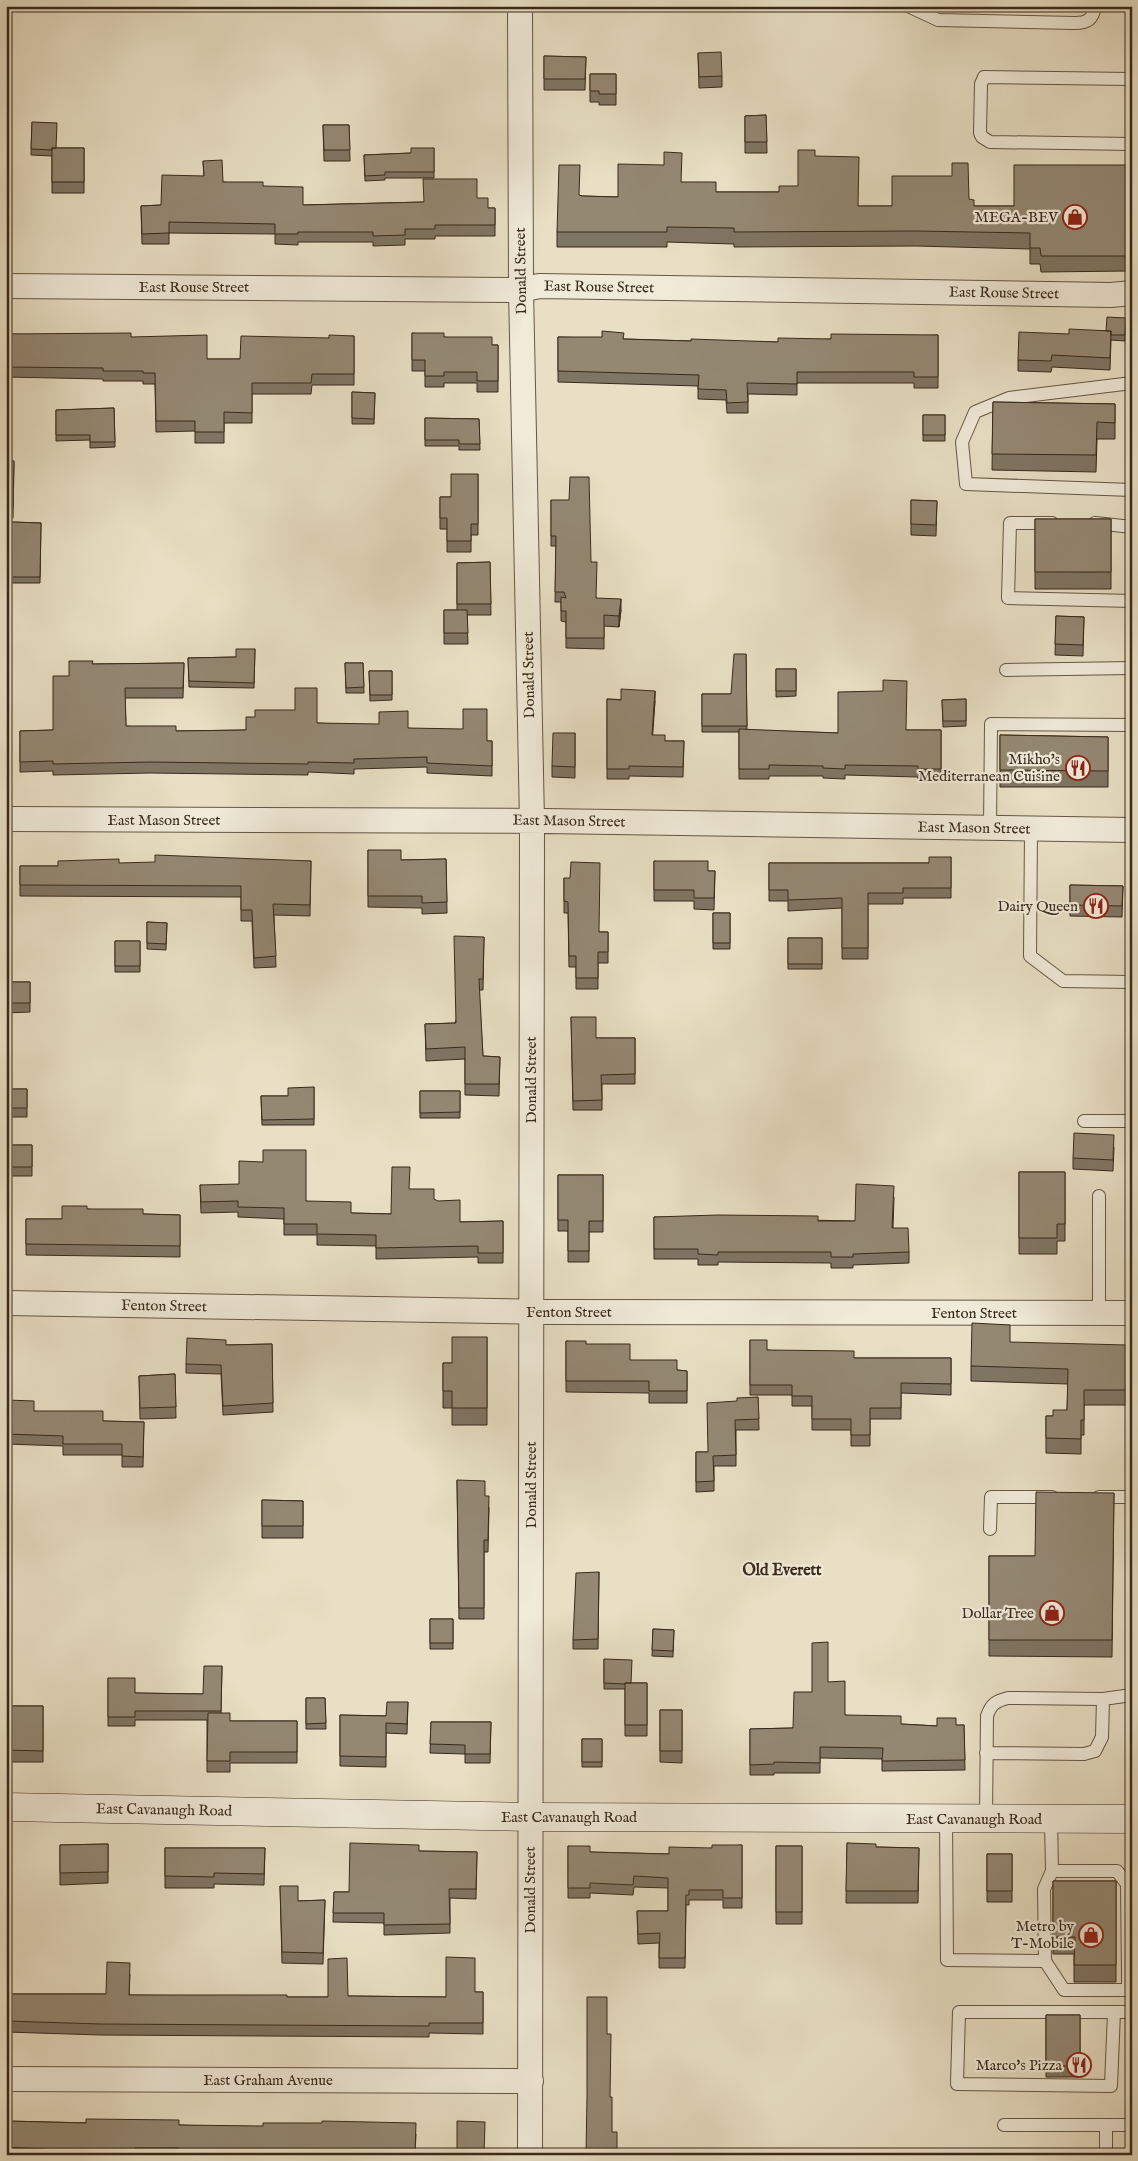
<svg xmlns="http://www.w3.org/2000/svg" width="1138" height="2161" font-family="'IM FELL English',serif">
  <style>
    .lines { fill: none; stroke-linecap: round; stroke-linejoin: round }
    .lane-casing { stroke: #655645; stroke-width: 14 }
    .street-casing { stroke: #655645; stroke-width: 26 }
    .secondary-casing { stroke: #39291b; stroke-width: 29 }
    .lane { stroke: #f0ead9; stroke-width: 12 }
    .street { stroke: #f0ead9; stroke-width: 24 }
    .secondary { stroke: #f0ead9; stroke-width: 28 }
    .wall { fill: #7f7563; stroke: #39291b }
    .shaded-wall { fill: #685f50; stroke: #39291b }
    .building { fill: #948873; stroke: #39291b }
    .labels { text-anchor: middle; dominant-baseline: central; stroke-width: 4.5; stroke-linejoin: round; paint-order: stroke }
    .poi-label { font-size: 15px; fill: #39291b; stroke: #f0ead9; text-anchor: end }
    .street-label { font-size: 15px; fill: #39291b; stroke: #f0ead9 }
    .neighbourhood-label { font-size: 16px; font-weight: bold; fill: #39291b; stroke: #f0ead9 }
  </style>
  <rect width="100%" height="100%" fill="#e8dfc4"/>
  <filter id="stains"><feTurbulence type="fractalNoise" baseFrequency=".004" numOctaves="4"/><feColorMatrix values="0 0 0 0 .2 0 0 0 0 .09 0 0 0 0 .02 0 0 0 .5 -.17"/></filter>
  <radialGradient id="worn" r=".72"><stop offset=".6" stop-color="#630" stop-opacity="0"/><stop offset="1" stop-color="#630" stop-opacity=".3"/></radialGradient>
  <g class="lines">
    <defs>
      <path id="lane" d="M908 6 938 20 1075 23C1088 23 1093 19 1095 6
        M1132 79 984 77 981 84 980 133 982 137 990 142 1132 144
        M1132 383 1009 398 975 412 962 442 966 484 1132 490
        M1052 523H1010L1008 598 1132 601
        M1095 523 1132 527
        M1006 670 1132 668
        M990 828 991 724 1132 725
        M1031 829 1030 956 1063 981 1132 982
        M1084 1121H1132
        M1099 1196V1313
        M1099 1497H1132
        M990 1529 991 1497H1052
        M986 1753 1084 1754 1095 1751 1102 1737 1103 1699
        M946 1818 947 1960 1045 1961 1044 1889 1052 1871 1051 1819
        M986 1819 987 1716C991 1704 996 1701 1008 1698L1103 1699 1132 1695
        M1052 1871H1117L1127 1884
        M1132 1884H1127L1128 1975H1132
        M1045 1961 1064 1990H1128V1975
        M1114 2012 1111 2086 957 2084 959 2012H1132
        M1004 2125H1132
        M1106 2155V2125"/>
      <path id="street" d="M520 6 521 290 532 821 530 2155
        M6 286 521 290 539 286 1111 295 1132 293
        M6 819 545 821 1132 830
        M6 1303 550 1312 1132 1313
        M6 2079 531 2081"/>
      <path id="secondary" d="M6 1807 530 1817 1132 1819"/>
    </defs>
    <!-- lane casing -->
    <use href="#lane" class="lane-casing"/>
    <!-- street casing -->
    <use href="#street" class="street-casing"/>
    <!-- secondary casing -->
    <use href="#secondary" class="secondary-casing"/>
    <!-- lane -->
    <use href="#lane" class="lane"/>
    <!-- street -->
    <use href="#street" class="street"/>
    <!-- secondary -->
    <use href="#secondary" class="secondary"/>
  </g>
  <!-- wall -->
  <path class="wall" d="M301 6H316V7H303Z
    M948 6H1077V7H949Z
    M698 53 722 76V87L699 88Z
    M544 56 586 57 585 90H544Z
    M590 74H616V105H599V102H590Z
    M766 115 767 153H745V116Z
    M32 122 56 148H84V193H52V156L31 155Z
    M323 125H349L350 161H324Z
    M434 148V178H385V180L365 181 364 155 411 153Z
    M815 156 858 206H892L969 199 974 206H1014L1130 165V271L1041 272 1040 264H1030V249L916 246 734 247V244L667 242V247H557V232L579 195 582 196 618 197 681 182 716 192H779L798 186Z
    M203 161 223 182 263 186 303 205 423 202 477 198 488 208H495V236H435V239H405V245L373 246V242H298V245L275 244V234L169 233V244H142L141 206 161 205 204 176Z
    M1126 318 1125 341 1111 340 1110 370 1052 367 1051 372 1018 371V360L1069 334 1106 331Z
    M412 333 444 337 492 345H498V392H477V383H444V387H425V371H412Z
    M6 334 131 337 207 359H240L329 338 354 336V385H312L311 394H252V423H224V443H195V431L156 432 155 384H143V381H103V379L6 377Z
    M938 335V388H914V383H797V395L748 394V413H727L726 400 698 399V386L558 382V337L691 341 778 342 831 339Z
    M352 392 375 393 374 424H352Z
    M993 402 1115 404V439H1097L1096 472 992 470Z
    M114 408 115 447 90 448V440L56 441V410Z
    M923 415H945V441H923Z
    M425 418 479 419 480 450H459V446H425Z
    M6 461H14L13 518H6Z
    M478 474V535H471V552H447V529H440V497H451Z
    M551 500 591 562 596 598 621 610 619 627 604 626V649L566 648V622L561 621V602H555L556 546H551Z
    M911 500 937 501 936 536 911 535Z
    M1035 519H1111V589H1035Z
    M11 522 41 523 40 583H10Z
    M490 562 491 615H467L468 644H444V610H457V563Z
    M1056 616 1084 617 1083 656 1055 655Z
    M255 649 254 688 189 687 188 658 236 657Z
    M746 654 747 730 838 733 906 730H941V779H918V777L845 775V779L823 778V776H769V779H739V732H702V694H731Z
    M184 663 183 698H125L126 726 176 731 246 730 317 723 408 728 487 741H492V776L427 773V767L354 769V774L308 772V775L150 773 53 775V771L20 772V731L53 730 69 676 92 664Z
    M345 663H363L364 693H346Z
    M776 669H796V696L776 697Z
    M369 671H392V700L370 701Z
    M607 699 655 701 652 735 665 741H684L683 777 629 776V779H607Z
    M966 699V726L943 727 942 700Z
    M575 733V778L552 777V766Z
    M1000 735 1108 737V787H1000Z
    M368 850 401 860 446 859 447 913 422 914V908L368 907Z
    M951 857V898H903V904H868V959H842V908L788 911V901H769V863H929Z
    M311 861 310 916 274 915 276 967 254 968 252 921H241V897L20 896V866H58Z
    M654 861 708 871H715L714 910 694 909V901H654Z
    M564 878 599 932H608V963H598V989H576V967H569L568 913H564Z
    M1070 885 1123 886 1122 917 1070 916Z
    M713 913H730V949H713Z
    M147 922 167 923 166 950 147 949Z
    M484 937 483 990H479L483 1056 500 1057 499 1096 465 1095V1059L426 1061 425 1024 455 1023Z
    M788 938H822V969H788Z
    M115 941H140V972H115Z
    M6 982H30V1012L6 1013Z
    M571 1017 596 1038H635V1084H602V1110H573Z
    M314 1087V1125H262L261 1096H288Z
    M6 1089H27V1117H6Z
    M420 1091H460V1118H420Z
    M6 1145H32V1176H6Z
    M1114 1147 1113 1171 1073 1169V1158Z
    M1019 1172H1065V1241H1057V1254H1019Z
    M558 1175H603V1232H589V1262H568V1231H558Z
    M200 1185 306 1201 351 1213 391 1214 410 1189 434 1199 460 1222 503 1221V1263H478V1257L376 1259V1246L317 1245V1235H284V1219L238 1217V1212L201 1213Z
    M894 1197 893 1228 909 1252V1263L853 1265V1268H831V1263L718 1262V1265H698V1259H654V1217L855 1221Z
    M87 1209 143 1214 180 1215V1257L26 1255V1219H62Z
    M487 1337V1425H452V1408H443V1363H452Z
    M750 1340 767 1350 854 1358H951V1395L901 1393V1419H870V1446H851V1430H812V1406H792V1395H750Z
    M566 1341 586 1344 630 1360 677 1370 687 1371V1403H649V1393L566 1392Z
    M1010 1343 1127 1360 1126 1405H1084V1435H1081V1454L1046 1453V1416H1053L1067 1410 1068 1384 971 1381V1366Z
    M272 1344 273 1412 223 1415 221 1374 186 1373V1364L226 1345Z
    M175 1374 176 1418 140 1419 139 1376Z
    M758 1397 759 1430H736V1466H714V1491L696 1492V1452H708L737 1401Z
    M6 1407 103 1421 144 1422 143 1467H122V1455H63V1446L6 1444Z
    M457 1480 485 1496 489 1508 488 1552H484V1619H459Z
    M1114 1493 1112 1657 989 1656V1556H1035Z
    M262 1500 303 1501V1538H262Z
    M599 1572 598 1649H573V1640Z
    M430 1619H453V1649H430Z
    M653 1629 674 1630 673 1657 652 1656Z
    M604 1659 631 1683H647V1736H625V1689H604Z
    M222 1666 221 1713 230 1721H297V1763H230V1772H207V1720H135V1726H108V1678L135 1693 203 1694Z
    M828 1682 845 1715 901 1724 937 1726 964 1725 965 1770 882 1771V1759L820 1758V1773H774V1775H750V1729L793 1728 812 1692Z
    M306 1698H325L326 1729H306Z
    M408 1702 407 1734 386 1733V1767L340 1766V1715L386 1716Z
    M6 1704 9 1706H43V1762H6Z
    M660 1710H682V1763L660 1762Z
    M431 1722H491L490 1763H465V1754L430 1753Z
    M582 1739H602V1767H582Z
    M847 1843 876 1847 919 1848 918 1903H846Z
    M108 1844V1883L60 1885V1845Z
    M742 1845V1908H723V1900H689V1905H686L685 1968H659V1943L638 1944 637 1911H668V1888L634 1887 633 1895 590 1893V1898H568V1846L590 1852 669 1854 712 1848Z
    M776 1846H802V1924H776Z
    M165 1848H265L264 1885 214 1884V1888H165Z
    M419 1851 477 1852 476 1899 450 1898V1933L384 1935V1923L333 1922 334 1892H349Z
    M987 1854H1012V1902H987Z
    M1053 1881H1116V1982H1074V1954H1053Z
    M280 1886 298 1901 325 1900 323 1964 282 1963Z
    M130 1974 129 1995 287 1997H328L348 1996 446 1997 475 1992H483V2034L429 2033V2037L100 2035 6 2032V1994H106Z
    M1046 2015H1080V2077H1046Z
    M6 2121 179 2125 416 2134 415 2155H6Z"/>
  <!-- shaded-wall -->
  <path class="shaded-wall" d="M621 599V610L619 627V616Z
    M655 691V701L652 745V735Z"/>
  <!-- building -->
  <path class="building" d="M721 52 722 76 699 77 698 53Z
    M544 56 586 57 585 79H544Z
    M590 74H616V94H599V91H590Z
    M766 115 767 142H745V116Z
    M32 122 57 123 56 148H52V150L31 149Z
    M323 125H349L350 150H324Z
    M52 148H84V182H52Z
    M411 148H434V172H385V175L365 176 364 155 411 153Z
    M798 150H815V156L859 157 858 206H892V176H952V163H968L969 199 974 200V206H1014V165H1130V256H1041L1040 248H1030V233L916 231 734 232V228L667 227V232H557L559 165H580L579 195 582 196 618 197V164L664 165V152L682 153 681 182H716V192H779V186H798Z
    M222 160 223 182H263V186L303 187V205L424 202 423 179H477V198H488V208H495V225H435V229H405V235L373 236V232H298V234H275V224L169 222V233L142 234 141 206 161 205 162 175 204 176 203 161Z
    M1107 317 1126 318 1125 335H1111V331H1106Z
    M1069 329 1111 331 1110 358 1052 355 1051 361 1018 360 1019 332 1069 334Z
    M602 331 624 333 623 339 691 341V339L778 342V338L831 339V334L938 335V377H914V372H797V384L747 383 748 402 727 403 726 390 698 389 699 375 558 371V337H602Z
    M131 333V337L207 335V359H240L241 336 329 338V335L354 336V374H312L311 383H252V413L224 412V432H195V421H156L155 373H143V371H103V368L6 367V334Z
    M412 333H444V337H492V345H498V381H477V372H444V376H425V360H412Z
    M352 392 375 393 374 419 352 418Z
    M993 402 1115 404V423L1097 422 1096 455 992 454Z
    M114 408 115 442H90V435H56V410Z
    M923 415H945V435H923Z
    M425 418 479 419 480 444H459V440H425Z
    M6 461H14L13 507H6Z
    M451 474H478V524H471V541H447V518H440V497H451Z
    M570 477H589L591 562H597L596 598 621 599 619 616 604 615V638H566V611H561V597L566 598 564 592H555L556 536H551V500H569Z
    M911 500 937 501 936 525 911 524Z
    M1035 519H1111V572H1035Z
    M11 522 41 523 40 577H10Z
    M490 562 491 604H457V563Z
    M444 610H467L468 633H444Z
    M1056 616 1084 617 1083 645 1055 644Z
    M236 649H255L254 683 189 681 188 658 236 657Z
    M734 654H746L747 726H702V694H731Z
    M69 661H93L92 664 184 663 183 688H125L126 726H176V731L246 730V717H255V710H295V688H317V723L379 724V712L408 711V728L463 729V709H487V741H492V766L427 763V757L354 759V763L308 762V764L150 762 53 764V761L20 762V731L53 730V676H69Z
    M345 663H363L364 687 346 688Z
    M776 669H796V691H776Z
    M369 671H392V695H370Z
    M883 680 907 681 906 730H941V769H918V766L845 765V769L823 768V766L769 765V769H739V729L838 733V692L883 691Z
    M621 689 655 691 652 735H665V741H684L683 767 629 766V769H607V699L621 700Z
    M966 699V721H943L942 700Z
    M553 733H575V767L552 766Z
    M1000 735 1108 737V771L1000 770Z
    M368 850H401V860L446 859 447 902 422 903V896H368Z
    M155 855 311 861 310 905 273 904 276 956 254 958 252 910H241V886L20 885V866H58V861L119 859V863L155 862Z
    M929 857H951V888H903V893H868V948H842V898L788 900V890H769V863H929Z
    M654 861H708V871H715L714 898H694V890H654Z
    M571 862 600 863 599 932H608V952H598V978H576V956H569L568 902 564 901V878H570Z
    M1070 885 1123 886 1122 906 1070 905Z
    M713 913H730V943H713Z
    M147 922 167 923 166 944 147 943Z
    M454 936 484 937 483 979H479L483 1056 500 1057 499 1084H465V1047L426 1049 425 1024 456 1023Z
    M788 938H822V964H788Z
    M115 941H140V966H115Z
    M6 982H30V1003H6Z
    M571 1017H596V1038H635V1074L601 1075 602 1100 573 1101Z
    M314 1087V1119L262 1120 261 1096H288V1088Z
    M6 1089H27V1108H6Z
    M420 1091H460V1112L420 1113Z
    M1074 1133 1114 1135 1113 1160 1073 1158Z
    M6 1145H32V1167H6Z
    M263 1150H306V1201L351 1202V1213L391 1214 392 1167H410L409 1189H434V1199L438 1201 460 1200V1222L503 1221V1253H478V1246L376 1248V1235L317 1234V1224H284V1208L238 1207V1201L201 1202 200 1185 239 1184V1161L263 1162Z
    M1019 1172H1065V1224H1057V1238H1019Z
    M558 1175H603V1221H589V1251H568V1220H558Z
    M856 1184 894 1186 892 1228H908L909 1252 853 1254V1257H831V1252H718V1255L698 1254V1249H654V1217L717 1215 818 1216V1221H855Z
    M62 1206H87V1209H143V1214L180 1215V1246L26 1244V1219H62Z
    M972 1323 1010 1325V1342L1127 1345 1126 1390H1084V1420H1081V1439L1046 1438V1416H1053V1410H1067L1068 1369 971 1366Z
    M452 1337H487V1408H452V1391H443V1363H452Z
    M187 1338 226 1340V1345L272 1344 273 1403 223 1406 221 1365 186 1364Z
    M750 1340H767V1350L854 1351V1358H951V1384L901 1383V1408H870V1435H851V1419H812V1396H792V1385H750Z
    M566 1341H586V1344H630V1360H677V1370L687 1371V1391H649V1381H566Z
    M175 1374 176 1407 140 1408 139 1376Z
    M758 1397 759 1419 735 1420 736 1455 713 1456 714 1481 696 1482V1452H708L707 1403 737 1401V1398Z
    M7 1400 34 1401V1411H103V1421L144 1422 143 1457 122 1456V1444H63V1436L6 1434Z
    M457 1480 485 1481V1496H489L488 1540H484V1608H459Z
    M1036 1492 1114 1493 1112 1640H989V1556H1035Z
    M262 1500 303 1501V1526H262Z
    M599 1572 598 1639 573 1640 576 1573Z
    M430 1619H453V1643H430Z
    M653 1629 674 1630 673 1651 652 1650Z
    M828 1642V1682L845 1681V1715L901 1716V1724L937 1726V1718H956V1725H964L965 1760 882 1761 883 1748 820 1747V1763L774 1762V1764L750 1765V1729L793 1728 794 1692H812V1643Z
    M604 1659 632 1660 631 1683H625V1684L604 1683Z
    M204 1666H222L221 1711H135V1717H108V1678H135V1693L203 1694Z
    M625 1683H647V1725H625Z
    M306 1698H325L326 1723 306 1724Z
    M387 1702H408L407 1724 386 1723V1757L340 1756V1715L386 1716Z
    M6 1704H9V1706H43V1751L6 1750Z
    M660 1710H682V1751H660Z
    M208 1713H230V1721H297V1752H230V1761H207Z
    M431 1722H491L490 1754H465V1745L430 1744Z
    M582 1739H602V1762H582Z
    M350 1843 419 1845V1851L477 1852 476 1889H449L450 1924 384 1925V1913H333L334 1892H349Z
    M847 1843 876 1844V1847L919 1848 918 1891H846Z
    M108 1844V1872L60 1873V1845Z
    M712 1845H742V1898H723V1890H689V1895H686L685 1958H659L660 1933 638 1934 637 1911H668V1878L634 1876 633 1885 590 1883V1888H568V1846H590V1852L669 1854V1847L712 1848Z
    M776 1846H802V1912H776Z
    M165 1848H265L264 1874 214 1873V1877L165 1876Z
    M987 1854H1012V1891H987Z
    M1053 1881H1116V1965H1074L1075 1937H1053Z
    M280 1886H298V1901L325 1900 323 1953 282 1952Z
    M446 1957 475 1958V1992H483V2023H429V2026L100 2024 6 2021V1994H106L107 1962 130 1963 129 1995H287V1997H328V1959L347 1958 348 1996 446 1997Z
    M587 1997H607V2034H611L610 2097H612V2132H617V2155H586L587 2097Z
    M1046 2015H1080V2066H1046Z
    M86 2119 179 2120V2125L263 2126V2123H322V2121L416 2123 415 2153 380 2152V2150L312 2151V2155H238V2152H179V2148H135V2155L63 2153V2155H45V2149L6 2147V2121L86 2123Z
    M457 2121 485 2122 484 2155H457Z"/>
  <!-- icons -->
  <defs>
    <symbol id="shop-ring" viewBox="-11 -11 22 22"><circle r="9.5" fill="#f0ead9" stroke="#8f2418" stroke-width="1.5"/><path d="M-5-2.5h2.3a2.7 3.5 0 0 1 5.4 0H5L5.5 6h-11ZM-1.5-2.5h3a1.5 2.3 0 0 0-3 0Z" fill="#8f2418"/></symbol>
    <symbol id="restaurant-ring" viewBox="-11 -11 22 22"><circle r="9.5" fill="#f0ead9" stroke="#8f2418" stroke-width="1.5"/><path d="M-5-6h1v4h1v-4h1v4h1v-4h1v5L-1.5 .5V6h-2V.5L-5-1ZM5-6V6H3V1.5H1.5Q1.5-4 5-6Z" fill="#8f2418"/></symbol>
  </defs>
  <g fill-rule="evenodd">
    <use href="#shop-ring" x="1061" y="203" width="28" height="28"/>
    <use href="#restaurant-ring" x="1064" y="754" width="28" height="28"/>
    <use href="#restaurant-ring" x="1082" y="892" width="28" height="28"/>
    <use href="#shop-ring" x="1038" y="1599" width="28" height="28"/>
    <use href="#shop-ring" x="1077" y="1921" width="28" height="28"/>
    <use href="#restaurant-ring" x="1065" y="2051" width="28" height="28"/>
  </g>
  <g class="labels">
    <!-- poi labels -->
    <g class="poi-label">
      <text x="1058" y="217">MEGA-BEV</text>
      <text x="1060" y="759">Mikho's<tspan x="1060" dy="17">Mediterranean Cuisine</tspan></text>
      <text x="1078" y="906">Dairy Queen</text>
      <text x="1034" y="1613">Dollar Tree</text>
      <text x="1074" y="1926">Metro by<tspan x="1074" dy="17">T-Mobile</tspan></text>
      <text x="1062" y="2065">Marco's Pizza</text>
    </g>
    <!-- street labels -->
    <g class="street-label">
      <text transform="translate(521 271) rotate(-91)">Donald Street</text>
      <text x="194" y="287">East Rouse Street</text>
      <text transform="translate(599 287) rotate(1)">East Rouse Street</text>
      <text transform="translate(1004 293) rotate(1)">East Rouse Street</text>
      <text transform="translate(529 675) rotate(-91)">Donald Street</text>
      <text x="164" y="820">East Mason Street</text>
      <text transform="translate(569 821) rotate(1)">East Mason Street</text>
      <text transform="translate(974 828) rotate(1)">East Mason Street</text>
      <text transform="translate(531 1080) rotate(-90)">Donald Street</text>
      <text transform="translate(164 1306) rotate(1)">Fenton Street</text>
      <text x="569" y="1312">Fenton Street</text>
      <text x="974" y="1313">Fenton Street</text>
      <text transform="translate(531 1485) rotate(-90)">Donald Street</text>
      <text transform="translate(164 1810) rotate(1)">East Cavanaugh Road</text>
      <text x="569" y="1817">East Cavanaugh Road</text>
      <text x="974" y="1819">East Cavanaugh Road</text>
      <text transform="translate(530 1890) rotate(-90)">Donald Street</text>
      <text x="268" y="2080">East Graham Avenue</text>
    </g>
    <!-- neighbourhood labels -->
    <g class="neighbourhood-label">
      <text x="782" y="1571">Old Everett</text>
    </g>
  </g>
  <!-- margin -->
  <rect width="1138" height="2161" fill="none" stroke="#e8dfc4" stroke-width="25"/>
  <rect x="8" y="8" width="1123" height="2146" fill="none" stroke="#39291b" stroke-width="2.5"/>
  <rect x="12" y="12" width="1113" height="2136" fill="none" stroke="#39291b"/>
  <rect width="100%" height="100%" filter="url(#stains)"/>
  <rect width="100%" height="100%" fill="url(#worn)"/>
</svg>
